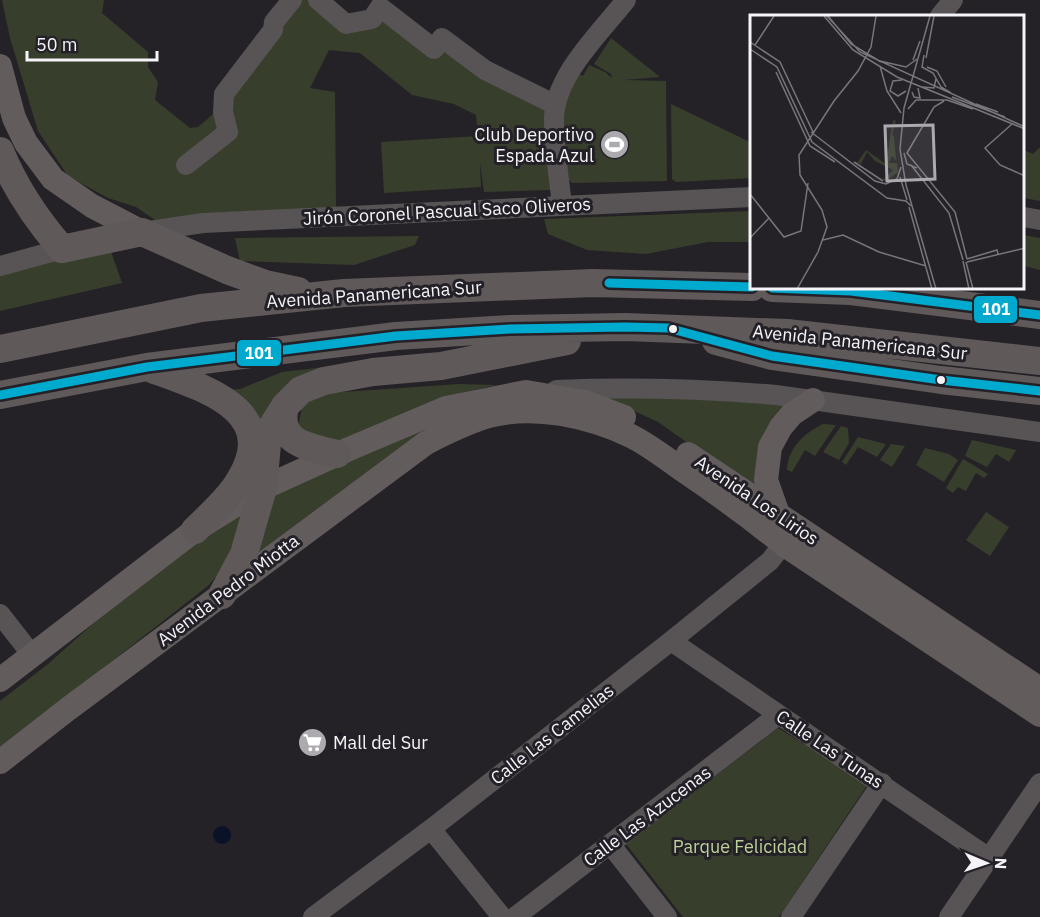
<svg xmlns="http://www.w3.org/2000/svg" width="1040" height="917" font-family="'IBM Plex Sans',sans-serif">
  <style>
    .green { fill: #383e2c }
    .water { fill: #0a1227 }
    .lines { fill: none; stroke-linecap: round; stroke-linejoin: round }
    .minor { stroke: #585354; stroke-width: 20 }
    .major { stroke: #625c5d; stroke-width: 24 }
    .highway { stroke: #60595a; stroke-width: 28 }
    .bus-1-casing { stroke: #232127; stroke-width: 14 }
    .bus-1 { stroke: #00a9ce; stroke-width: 9 }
    .bus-dot { fill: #f5f4f8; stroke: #232127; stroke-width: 2 }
    .labels { text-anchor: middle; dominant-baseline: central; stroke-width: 6; stroke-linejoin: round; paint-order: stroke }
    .poi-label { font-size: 18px; fill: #f5f4f8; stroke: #232127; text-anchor: end }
    .street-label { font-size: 18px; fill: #f5f4f8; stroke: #232127 }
    .park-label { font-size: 18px; fill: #bdd097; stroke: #232127 }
    .inset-road { fill: none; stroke: #78767a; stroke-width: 1.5 }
    .view { fill: #acaaae; fill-opacity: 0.15; stroke: #acaaae; stroke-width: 3 }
    .inset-edge { fill: none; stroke: #f5f4f8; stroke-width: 3 }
    .line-badge { stroke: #232127; stroke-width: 2 }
    .badge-label { font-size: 16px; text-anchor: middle; font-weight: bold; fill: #fff }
  </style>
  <rect width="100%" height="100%" fill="#242226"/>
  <!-- green -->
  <path class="green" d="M2 0H104L102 13 148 52V67L158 82 155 100 190 128 198 127 220 108 300 0H313L344 27 385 16 550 103 551 190 484 192 480 163 481 187 384 193 381 142 478 136 476 115 454 104 412 95 360 53 329 50 310 88 335 92 336 209 155 220 136 207 108 198 68 176 38 131 10 38Z
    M611 38 660 77 624 80 666 81 667 181 572 183C559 174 562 111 567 95 570 88 574 80 577 73L583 76 589 65 605 72 612 78 611 74 594 64Z
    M671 104 752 143V178L676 182 672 179Z
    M1040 147V201L1024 198V150L1033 154Z
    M752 211V242H708L646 254 587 250 548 234 544 219Z
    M1024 235 1040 238V270L1024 266Z
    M419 236 415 245 354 265 240 261 235 238Z
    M109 246 122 283 0 311V275Z
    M342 365 261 432 219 390 240 389 282 372Z
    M459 384 496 385 461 393 327 446 298 427 302 407 313 399 328 393Z
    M708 397 775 401 785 406 759 486 750 487 658 422 606 398Z
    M440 424 255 563 272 495 338 462Z
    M823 424 836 425 815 456 805 450 792 472 787 470C788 448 804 433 823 424Z
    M841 426 848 428 849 443 839 460 823 452Z
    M858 437 886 444 877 457 858 447 846 465 842 462Z
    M972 440 1016 450 1009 462 996 454 987 467 965 456Z
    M891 444 905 446 892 467 880 460Z
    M925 448 949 454 958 460 944 482 916 465Z
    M963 459 988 474 984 478 976 473 966 491 958 487 953 493 946 488Z
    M986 512 1009 527 990 556 966 540Z
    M245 513 230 560 209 585 0 749V701L48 664 144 578 185 547Z
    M778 728 868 784 779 917H683L626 844Z"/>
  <!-- water -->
  <path class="water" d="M331 742a9 9 0 1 1 18 0a9 9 0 1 1-18 0Z
    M213 835a9 9 0 1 1 18 0a9 9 0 1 1-18 0Z"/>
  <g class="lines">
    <!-- minor -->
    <path class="minor" d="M318 0 346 24 372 19 380 7 434 49 442 38 485 70 556 105
      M940 16 953 0
      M186 165 228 132 223 112 224 94 273 30 274 22 292 0
      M562 205C559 177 554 149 554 121 553 77 600 33 626 0
      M1024 217 1040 220
      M142 232 203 223 752 197
      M0 266 62 249
      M556 390C629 387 703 389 776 395L1040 432
      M0 614 32 655
      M671 641 989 858
      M431 829 502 917
      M610 844 667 917
      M313 917 431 829 671 641 770 561 783 544
      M515 917 778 715
      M791 917 882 783
      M949 917 1040 783"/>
    <!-- major -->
    <path class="major" d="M0 66 14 118 26 143 53 179 92 206 142 232
      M688 454 1040 689
      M778 514 766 480 770 447 781 427 792 414 813 400
      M0 680 195 530 263 488 349 449 446 408 526 392 585 402 624 417
      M0 762 68 709 426 443C446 433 467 422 489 416 535 404 588 416 631 436 649 445 667 459 684 471 718 494 751 518 783 544L1040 715"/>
    <!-- highway -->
    <path class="highway" d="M0 151C15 188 36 219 62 249L142 232 227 270 265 284 298 291
      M772 288 851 291 1040 315
      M716 341 772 356 941 380 1040 391
      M0 349 201 308 344 293 593 283 752 287
      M152 369C207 389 286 412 236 486 225 502 209 516 195 530
      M0 395 147 367 396 336 510 329 625 327 787 333 1040 361
      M285 406C276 444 309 447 337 454
      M222 595 244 554 254 519 263 488 268 433 285 406 301 390 324 381 373 372 441 366 567 341"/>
    <defs>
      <path id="bus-1" d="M609 283 752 287
        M772 288 851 291 1040 315
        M0 395 147 367 396 336 510 329 625 327 668 328 772 356 941 380 1040 391"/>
    </defs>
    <!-- bus-1 casing -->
    <use href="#bus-1" class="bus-1-casing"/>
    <!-- bus-1 -->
    <use href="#bus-1" class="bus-1"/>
  </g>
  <!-- icons -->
  <defs>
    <symbol id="stadium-disc" viewBox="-11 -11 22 22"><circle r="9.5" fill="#acaaae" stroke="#232127"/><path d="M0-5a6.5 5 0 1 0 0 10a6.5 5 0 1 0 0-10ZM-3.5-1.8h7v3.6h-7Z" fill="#fff"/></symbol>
    <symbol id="supermarket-disc" viewBox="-11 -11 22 22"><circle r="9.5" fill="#acaaae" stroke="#232127"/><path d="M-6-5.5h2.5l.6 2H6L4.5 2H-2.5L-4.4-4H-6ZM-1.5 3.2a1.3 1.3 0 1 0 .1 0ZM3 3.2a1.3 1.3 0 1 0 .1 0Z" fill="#fff"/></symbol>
  </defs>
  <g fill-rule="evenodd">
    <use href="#stadium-disc" x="598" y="128" width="33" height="33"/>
    <use href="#supermarket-disc" x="296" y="726" width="33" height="33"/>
  </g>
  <!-- markers -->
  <g class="bus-dot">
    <circle cx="673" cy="329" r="5"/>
    <circle cx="941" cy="380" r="5"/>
  </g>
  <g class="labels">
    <!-- poi labels -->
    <g class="poi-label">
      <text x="594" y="134">Club Deportivo<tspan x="594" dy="21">Espada Azul</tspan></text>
      <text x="333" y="742" text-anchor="start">Mall del Sur</text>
    </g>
    <!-- street labels -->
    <g class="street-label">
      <text transform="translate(447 211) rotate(-3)">Jirón Coronel Pascual Saco Oliveros</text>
      <text transform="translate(374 294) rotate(-4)">Avenida Panamericana Sur</text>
      <text transform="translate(860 342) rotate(6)">Avenida Panamericana Sur</text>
      <text transform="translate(757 500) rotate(34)">Avenida Los Lirios</text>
      <text transform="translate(228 590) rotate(-37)">Avenida Pedro Miotta</text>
      <text transform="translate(552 734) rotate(-38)">Calle Las Camelias</text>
      <text transform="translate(830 749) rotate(34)">Calle Las Tunas</text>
      <text transform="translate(647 816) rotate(-37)">Calle Las Azucenas</text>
    </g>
    <!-- park labels -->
    <g class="park-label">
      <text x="740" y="846">Parque Felicidad</text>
    </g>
  </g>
  <!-- overview -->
  <g transform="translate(750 15)">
    <rect width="274" height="274" fill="#242226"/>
    <path d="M143 105 146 106 142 120 144 121 146 145 142 141 139 148H147L148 157 136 166 132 165 143 155 125 146 117 137 111 149 107 148 116 135 136 149Z" fill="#383e2c"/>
    <path class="inset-road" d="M74 1 103 35 147 62 275 114M77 1 110 37 275 112M78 1 101 29 131 47M180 1 154 93 150 134 156 170 186 274M0 27 30 47 63 117M5 30 24 1M0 34 27 52 62 127 137 183 156 186 161 191M174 40 172 52 183 58 191 72 201 78M176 43 184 1M163 45 170 26M130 46 156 52 167 44M130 51 137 76 151 98M177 52 187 56 196 72M26 57 60 131 85 147M152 65 143 66 140 76 148 81 156 76M172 72 184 73 186 64M162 77 164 82 170 83 168 73M202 82 255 102M197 85 223 94M194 86 184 92 157 138 205 197 217 244M226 89 248 97M158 94 166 85H198M262 109 235 133 250 150 275 161M61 117 125 166 136 169 147 164 151 152M154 138 157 149 167 153M104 147 133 166M161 150 199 198 213 245M150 162 157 185M0 179 34 222 51 216 58 168M159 192 182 274M0 223 19 203M73 225 93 220 129 237 176 251M217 244 247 235 248 239M213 246 219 274M216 247 223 274M217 247 275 233M47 274 68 237 77 212 72 195 50 160 49 140 84 86 108 56 121 32 126 1"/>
    <path class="view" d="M183 110 185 164 137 166 135 111Z"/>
    <rect width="274" height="274" class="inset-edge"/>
  </g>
  <g class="line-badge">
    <rect x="973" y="295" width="45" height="29" rx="6" fill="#00a9ce"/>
    <rect x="236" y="339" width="46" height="28" rx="6" fill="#00a9ce"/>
  </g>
  <g class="badge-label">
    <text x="996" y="315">101</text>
    <text x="259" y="359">101</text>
  </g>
  <!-- north arrow -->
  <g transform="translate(986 863) rotate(92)" stroke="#232127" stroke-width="4.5" paint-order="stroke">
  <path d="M0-4.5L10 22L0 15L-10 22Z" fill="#f5f4f8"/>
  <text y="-9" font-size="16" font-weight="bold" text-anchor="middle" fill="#f5f4f8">N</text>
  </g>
  <!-- scale -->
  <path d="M27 51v9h130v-9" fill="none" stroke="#f5f4f8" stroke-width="3"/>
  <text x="36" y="51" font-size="18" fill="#f5f4f8" stroke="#232127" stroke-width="4.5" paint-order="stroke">50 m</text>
</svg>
